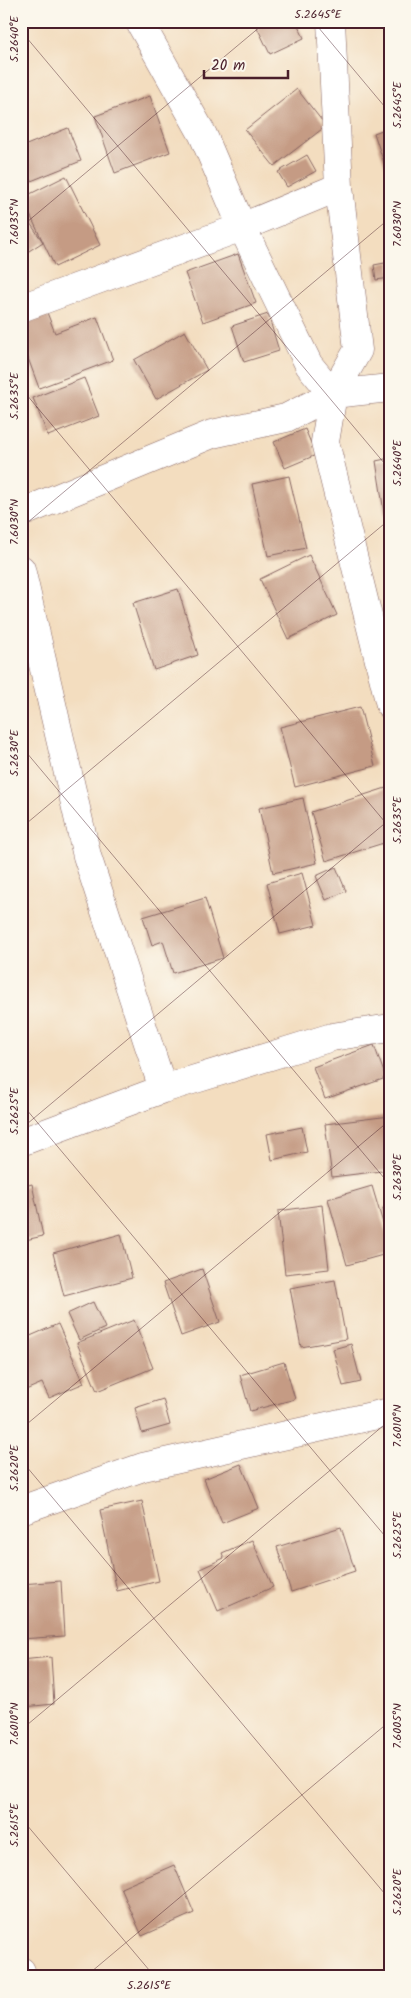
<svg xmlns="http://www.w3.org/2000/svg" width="411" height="1998" font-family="Kalam,sans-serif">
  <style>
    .building { fill: #c59b84 }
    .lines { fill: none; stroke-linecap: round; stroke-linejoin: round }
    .street-casing { stroke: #85625f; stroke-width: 29 }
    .street { stroke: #fff; stroke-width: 28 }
    .ticks { fill: none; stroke: #4a1f2b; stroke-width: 1; stroke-opacity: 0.45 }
    .neatline { fill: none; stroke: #4a1f2b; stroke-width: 2 }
    .ticks-label { font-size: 12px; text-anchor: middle; fill: #4a1f2b }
  </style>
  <rect width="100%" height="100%" fill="#fbf7ec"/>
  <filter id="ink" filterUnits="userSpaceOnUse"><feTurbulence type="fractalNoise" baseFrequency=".02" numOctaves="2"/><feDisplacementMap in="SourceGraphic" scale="10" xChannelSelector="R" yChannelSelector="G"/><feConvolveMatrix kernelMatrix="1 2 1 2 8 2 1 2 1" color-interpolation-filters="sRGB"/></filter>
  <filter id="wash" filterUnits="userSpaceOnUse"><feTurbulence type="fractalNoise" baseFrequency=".0096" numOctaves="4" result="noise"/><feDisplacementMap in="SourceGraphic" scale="20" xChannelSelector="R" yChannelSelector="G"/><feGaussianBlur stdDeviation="1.12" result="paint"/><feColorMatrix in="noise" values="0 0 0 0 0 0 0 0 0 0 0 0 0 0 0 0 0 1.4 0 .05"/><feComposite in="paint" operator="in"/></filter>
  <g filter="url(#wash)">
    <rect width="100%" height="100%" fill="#f3ddbf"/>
    <g id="blocks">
      <!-- building -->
      <path class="building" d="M254 21H296L304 38 270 54Z
        M297 89 326 126 274 166 245 130Z
        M150 96 170 152 115 173 95 116Z
        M390 127V178H389L374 133Z
        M68 128 81 161 21 185V139L24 146Z
        M307 155 316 171 287 187 278 172Z
        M66 176 100 245 55 267 22 198Z
        M21 210 43 242 21 256Z
        M238 254 256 303 203 322 185 273Z
        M390 262V278L376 280 374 265Z
        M46 310 55 333 97 317 113 360 39 388 21 339V319Z
        M268 314 279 351 244 362 232 326Z
        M185 331 207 370 156 399 134 360Z
        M84 378 99 416 48 436 33 398Z
        M305 429 316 455 285 468 274 442Z
        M390 458V525H386L376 461Z
        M289 476 306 548 268 556 252 484Z
        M309 555 337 615 288 639 260 579Z
        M178 589 198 655 154 670 133 603Z
        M360 707 375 766 295 787 280 727Z
        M389 787 390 841 326 861 311 812Z
        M303 798 317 863 273 873 259 808Z
        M336 867 346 891 326 900 316 876Z
        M302 873 316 925 280 934 267 883Z
        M205 898 223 958 173 973 163 941 152 945 143 917Z
        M374 1045 386 1078 325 1099 313 1067Z
        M390 1116V1170L332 1177 325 1124Z
        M302 1127 307 1152 272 1160 267 1134Z
        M32 1184 43 1236 21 1241V1187Z
        M372 1186 390 1247V1253L347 1265 328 1199Z
        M322 1205 329 1269 285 1274 278 1211Z
        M390 1206V1231H389L383 1208Z
        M121 1234 132 1278 64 1296 53 1253Z
        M202 1269 220 1322 181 1336 163 1283Z
        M335 1280 346 1339 301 1347 290 1288Z
        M93 1302 105 1328 79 1340 67 1314Z
        M134 1320 153 1368 97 1391 77 1343Z
        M58 1324 84 1383 49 1398 42 1383 21 1392V1340Z
        M351 1344 361 1382 343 1386 333 1349Z
        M284 1362 295 1399 250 1411 240 1375Z
        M163 1399 170 1425 142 1433 135 1408Z
        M241 1464 259 1508 222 1523 204 1479Z
        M142 1501 159 1581 117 1591 100 1510Z
        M341 1527 355 1571 291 1592 277 1547Z
        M252 1540 273 1587 218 1611 200 1569 224 1558 222 1553Z
        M61 1581 64 1636 21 1639V1584Z
        M51 1657 54 1704 24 1707 21 1660Z
        M174 1865 194 1913 142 1936 121 1888Z"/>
    </g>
  </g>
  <g filter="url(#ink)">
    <use href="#blocks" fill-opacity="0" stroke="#85625f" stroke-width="1"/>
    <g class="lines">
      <defs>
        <path id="street" d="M139 21 203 135 242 227 309 365 333 394
          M331 21 339 187 358 350 333 394 325 442 390 705
          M21 308 242 227 339 187
          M21 513 212 434 286 418 333 394 390 388
          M21 569 87 856 163 1089
          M21 1142 163 1089 332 1037 390 1028
          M21 1510 143 1467 390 1412
          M21 1971 23 1977"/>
      </defs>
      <!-- street casing -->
      <use href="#street" class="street-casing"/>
      <!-- street -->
      <use href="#street" class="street"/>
    </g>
  </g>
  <!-- ticks -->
  <path class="ticks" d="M313 21 390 113M21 31 390 470M21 227 267 21M21 388 390 828M21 528 390 218M21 746 390 1185M21 828 390 519M21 1103 390 1542M21 1129 390 819M21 1429 390 1120M21 1460 390 1900M21 1730 390 1420M21 1818 155 1977M85 1977 390 1721"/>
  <!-- margin -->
  <rect width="411" height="1998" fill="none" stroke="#fbf7ec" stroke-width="55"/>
  <!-- scale -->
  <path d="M204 70v8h84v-8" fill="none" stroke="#4a1f2b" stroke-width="2.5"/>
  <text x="211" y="70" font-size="15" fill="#4a1f2b" stroke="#fbf7ec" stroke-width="4" paint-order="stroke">20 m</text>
  <rect x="28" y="28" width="356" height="1942" class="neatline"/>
  <g class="ticks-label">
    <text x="318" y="18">5.2645°E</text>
    <text transform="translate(14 39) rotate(-90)" y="4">5.2640°E</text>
    <text transform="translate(397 105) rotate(-90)" y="4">5.2645°E</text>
    <text transform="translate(14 222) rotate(-90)" y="4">7.6035°N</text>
    <text transform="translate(397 224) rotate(-90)" y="4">7.6030°N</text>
    <text transform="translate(14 396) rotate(-90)" y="4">5.2635°E</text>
    <text transform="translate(397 463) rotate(-90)" y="4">5.2640°E</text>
    <text transform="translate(14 522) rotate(-90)" y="4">7.6030°N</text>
    <text transform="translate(14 753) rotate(-90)" y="4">5.2630°E</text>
    <text transform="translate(397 820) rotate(-90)" y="4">5.2635°E</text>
    <text transform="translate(14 1111) rotate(-90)" y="4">5.2625°E</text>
    <text transform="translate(397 1177) rotate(-90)" y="4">5.2630°E</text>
    <text transform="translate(397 1426) rotate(-90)" y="4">7.6010°N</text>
    <text transform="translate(14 1468) rotate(-90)" y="4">5.2620°E</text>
    <text transform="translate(397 1535) rotate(-90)" y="4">5.2625°E</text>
    <text transform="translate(14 1724) rotate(-90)" y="4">7.6010°N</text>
    <text transform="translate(397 1726) rotate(-90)" y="4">7.6005°N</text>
    <text transform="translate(14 1825) rotate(-90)" y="4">5.2615°E</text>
    <text transform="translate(397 1892) rotate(-90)" y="4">5.2620°E</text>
    <text x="149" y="1989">5.2615°E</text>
  </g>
</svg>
